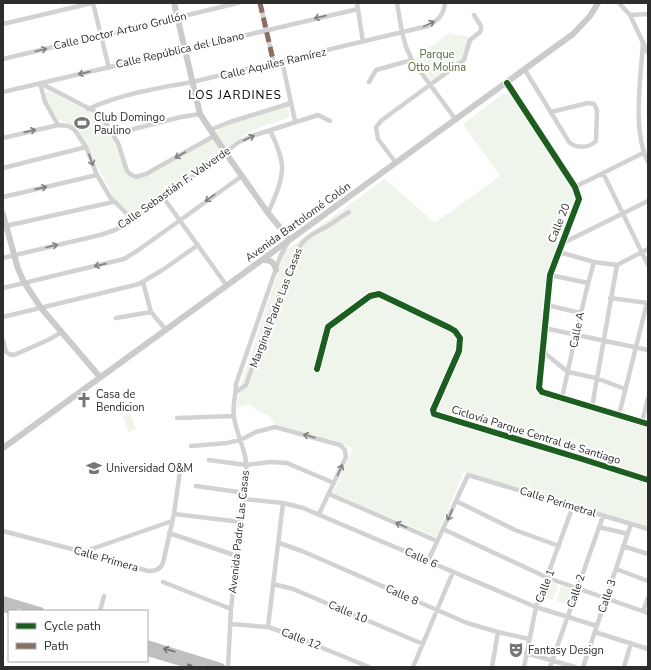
<svg xmlns="http://www.w3.org/2000/svg" width="651" height="670" font-family="'Nunito Sans',sans-serif">
  <style>
    .green { fill: #f0f5eb }
    .lines { fill: none; stroke-linecap: round; stroke-linejoin: round }
    .street { stroke: #d2d2d2; stroke-width: 4.5 }
    .secondary { stroke: #cbcbcb; stroke-width: 6 }
    .highway { stroke: #bfbfbf; stroke-width: 8 }
    .quiet { stroke: #8d6e63; stroke-width: 5; stroke-dasharray: 10 5; stroke-linecap: butt }
    .cycleway-casing { stroke: #fff; stroke-width: 8 }
    .cycleway { stroke: #1b5e20; stroke-width: 6 }
    .oneway { stroke: #808080 }
    .oneway2 { stroke: #6f6f6f }
    .labels { text-anchor: middle; dominant-baseline: central; stroke-width: 4; stroke-linejoin: round; paint-order: stroke }
    .street-label { font-size: 11px; fill: #2d2d2d; stroke: #fff }
    .park-label { font-size: 11px; fill: #526a39; stroke: #fff }
    .poi-label { font-size: 11px; fill: #2d2d2d; stroke: #fff; text-anchor: start }
    .neighbourhood-label { font-size: 12px; letter-spacing: 1px; fill: #000; stroke: #fff }
  </style>
  <rect width="100%" height="100%" fill="#fff"/>
  <!-- green -->
  <path class="green" d="M451 32 452 34 469 37 463 59 432 82 415 58Z
    M648 70V115L646 116Z
    M49 91 105 120 124 166 130 175 143 177 225 126 287 102 290 117 250 131 130 215 114 198 81 135 72 125 58 120 43 95Z
    M509 93 514 96 572 191C575 198 575 203 573 211L552 259 548 274 537 390 540 394 608 413 648 427V528L464 472 436 537 333 493 353 448 275 424 268 415 255 409 249 404 236 408 240 387 285 251 385 179 435 223 500 176 463 124 503 94Z
    M130 413 136 429 128 432 123 416Z
    M549 582 558 585 553 600 544 597Z
    M561 586 572 589 567 604 557 601Z"/>
  <g class="lines">
    <!-- street -->
    <path class="street" d="M93 3 109 68
      M260 3 274 64
      M357 3 363 42
      M397 3 402 32 406 47 412 60 456 120
      M619 3 630 15 648 53
      M630 15 648 14
      M3 24 92 3
      M643 42C641 77 632 131 648 162
      M3 59 238 3
      M282 61 295 121
      M525 70 569 142C576 149 589 148 596 141L597 110 594 104 588 103 551 112
      M369 82 376 70 412 60
      M40 83 94 111 102 117 118 143 127 171 130 174 136 177 146 174 214 136
      M40 83 45 102 58 125
      M507 83 575 187 579 199 550 275 539 388 542 392 648 424
      M3 92 358 9
      M88 109C121 94 158 88 192 82L428 26C437 21 444 15 445 3
      M210 130 230 122 291 103
      M114 134 181 117 200 114
      M3 138 58 125 68 126 74 129 86 147 97 175 110 197 133 220
      M396 163 378 139 376 127 382 120 464 60 470 40 480 32 481 29V26L474 15
      M3 168 86 147
      M603 173 648 265
      M575 187 643 153
      M3 197 97 175
      M163 197 227 286
      M268 213C274 199 283 181 282 165 281 153 275 141 270 130
      M6 226 113 202
      M563 243 648 201
      M559 252 594 262 617 265 648 249
      M3 258 100 235 115 230 133 220 239 142 255 135 318 115 330 121
      M550 275 588 283
      M143 282 151 312 166 330
      M3 288 124 259 137 251 242 176
      M610 298 648 303
      M547 305 580 313
      M3 317 139 284 164 269 198 245
      M116 318 151 312
      M544 328 648 350
      M3 340 6 352 9 354 14 355 48 340 62 332
      M542 351 568 372 596 378 625 389
      M236 392 246 385 248 379 271 315 300 246C306 237 313 234 322 229 331 225 340 217 349 212
      M562 398C572 353 581 307 594 262
      M592 407 617 265
      M619 415 647 303
      M177 418 234 416
      M642 422 648 398
      M191 446 227 443 240 440 256 432 275 427 340 445 345 450 346 457 319 514
      M209 460 246 465 270 462 287 463 334 483
      M196 486 245 493
      M329 494 437 541
      M244 499 283 503 303 508 536 607 597 626
      M456 501 515 530 559 546
      M174 514 241 522
      M599 527 628 534
      M443 529 548 578 648 613
      M3 531 83 552 148 571C155 571 160 570 163 563L174 514 180 471
      M169 533 237 556
      M279 543 302 551 467 623 498 632 529 639
      M623 546 648 554
      M83 552 172 521
      M428 561 468 475 648 529
      M616 569 648 581
      M163 582 231 609
      M273 584 293 589 423 644
      M100 611 104 596
      M643 611 648 598
      M230 624 268 627 286 633 369 667
      M268 627 283 503
      M595 632 648 649
      M526 653 575 667
      M228 667 231 609 246 478C246 471 247 463 245 456 242 443 236 431 234 417 232 406 236 395 236 384L280 257 288 242
      M413 667 453 572
      M492 667 498 632
      M524 667 536 607 573 506
      M550 667 603 516
      M583 667 631 524
      M624 667 631 643"/>
    <!-- secondary -->
    <path class="secondary" d="M174 3 200 114 225 152 268 213 287 236 288 241
      M3 214 18 269 24 282 41 308 100 377
      M263 260C271 260 274 262 276 270
      M3 448 573 34 590 16 598 3"/>
    <!-- highway -->
    <path class="highway" d="M3 600 40 611
      M3 608 14 611
      M147 644 221 667
      M147 652 198 667"/>
    <!-- quiet -->
    <path class="quiet" d="M260 3 274 64
      M189 667 190 664"/>
    <defs>
      <path id="cycleway" d="M507 83 575 187 579 199 550 275 539 388 542 392 648 424
        M317 369 328 327 370 296 379 294 450 328 455 331 460 338 459 351 433 410 434 414 582 459 648 480"/>
    </defs>
    <!-- cycleway casing -->
    <use href="#cycleway" class="cycleway-casing"/>
    <!-- cycleway -->
    <use href="#cycleway" class="cycleway"/>
  </g>
  <!-- one-way arrows -->
  <defs><path id="oneway-shaft" d="M-6 0H5M1.5-3L5.5 0L1.5 3" fill="none" stroke-width="1.6" stroke-linecap="round" stroke-linejoin="round"/></defs>
  <g class="oneway">
    <use href="#oneway-shaft" transform="translate(320 17) rotate(167)"/>
    <use href="#oneway-shaft" transform="translate(429 24) rotate(-26)"/>
    <use href="#oneway-shaft" transform="translate(41 50) rotate(-14)"/>
    <use href="#oneway-shaft" transform="translate(84 73) rotate(167)"/>
    <use href="#oneway-shaft" transform="translate(30 131) rotate(-13)"/>
    <use href="#oneway-shaft" transform="translate(249 138) rotate(-25)"/>
    <use href="#oneway-shaft" transform="translate(180 155) rotate(150)"/>
    <use href="#oneway-shaft" transform="translate(91 160) rotate(70)"/>
    <use href="#oneway-shaft" transform="translate(41 188) rotate(-13)"/>
    <use href="#oneway-shaft" transform="translate(210 198) rotate(144)"/>
    <use href="#oneway-shaft" transform="translate(52 246) rotate(-14)"/>
    <use href="#oneway-shaft" transform="translate(100 265) rotate(167)"/>
    <use href="#oneway-shaft" transform="translate(309 436) rotate(-163)"/>
    <use href="#oneway-shaft" transform="translate(340 470) rotate(-66)"/>
    <use href="#oneway-shaft" transform="translate(450 515) rotate(114)"/>
    <use href="#oneway-shaft" transform="translate(401 525) rotate(-156)"/>
  </g>
  <use class="oneway2" href="#oneway-shaft" transform="translate(169 650) rotate(-163)"/>
  <!-- icons -->
  <defs>
    <symbol id="stadium-bare" viewBox="-9 -9 18 18"><path d="M0-5a6.5 5 0 1 0 0 10a6.5 5 0 1 0 0-10ZM-3.5-1.8h7v3.6h-7Z" fill="#767676" stroke="#fff" stroke-width="2.5" paint-order="stroke"/></symbol>
    <symbol id="church-bare" viewBox="-9 -9 18 18"><path d="M-1.2-6h2.4v3.5h3.3v2.4h-3.3V6h-2.4V-.1h-3.3v-2.4h3.3Z" fill="#767676" stroke="#fff" stroke-width="2.5" paint-order="stroke"/></symbol>
    <symbol id="university-bare" viewBox="-9 -9 18 18"><path d="M0-5L7-2L0 1L-7-2ZM-4 1L0 2.5L4 1V4Q0 6-4 4Z" fill="#767676" stroke="#fff" stroke-width="2.5" paint-order="stroke"/></symbol>
    <symbol id="theatre-bare" viewBox="-9 -9 18 18"><path d="M-5-5.5Q0-4 5-5.5V0Q5 5 0 6Q-5 5-5 0ZM-3.3-2.5H-1v1.5H-3.3ZM1-2.5H3.3v1.5H1ZM-2.8 1Q0 5.5 2.8 1Z" fill="#767676" stroke="#fff" stroke-width="2.5" paint-order="stroke"/></symbol>
  </defs>
  <g fill-rule="evenodd">
    <use href="#stadium-bare" x="71" y="112" width="22" height="22"/>
    <use href="#church-bare" x="73" y="389" width="22" height="22"/>
    <use href="#university-bare" x="83" y="457" width="22" height="22"/>
    <use href="#theatre-bare" x="505" y="639" width="22" height="22"/>
  </g>
  <g class="labels">
    <!-- street labels -->
    <g class="street-label">
      <text transform="translate(120 31) rotate(-13)">Calle Doctor Arturo Grullón</text>
      <text transform="translate(180 50) rotate(-13)">Calle República del Líbano</text>
      <text transform="translate(273 64) rotate(-13)">Calle Aquiles Ramírez</text>
      <text transform="translate(174 188) rotate(-35)">Calle Sebastián F. Valverde</text>
      <text transform="translate(298 222) rotate(-36)">Avenida Bartolomé Colón</text>
      <text transform="translate(559 223) rotate(-68)">Calle 20</text>
      <text transform="translate(276 308) rotate(-69)">Marginal Padre Las Casas</text>
      <text transform="translate(577 330) rotate(-78)">Calle A</text>
      <text transform="translate(536 435) rotate(17)">Ciclovía Parque Central de Santiago</text>
      <text transform="translate(558 502) rotate(17)">Calle Perimetral</text>
      <text transform="translate(239 532) rotate(-84)">Avenida Padre Las Casas</text>
      <text transform="translate(421 558) rotate(24)">Calle 6</text>
      <text transform="translate(106 559) rotate(16)">Calle Primera</text>
      <text transform="translate(545 586) rotate(-69)">Calle 1</text>
      <text transform="translate(576 591) rotate(-71)">Calle 2</text>
      <text transform="translate(402 595) rotate(24)">Calle 8</text>
      <text transform="translate(607 596) rotate(-71)">Calle 3</text>
      <text transform="translate(348 612) rotate(23)">Calle 10</text>
      <text transform="translate(301 639) rotate(21)">Calle 12</text>
    </g>
    <!-- park labels -->
    <g class="park-label">
      <text x="437" y="54">Parque<tspan x="437" dy="13">Otto Molina</tspan></text>
    </g>
    <!-- poi labels -->
    <g class="poi-label">
      <text x="94" y="117">Club Domingo<tspan x="94" dy="13">Paulino</tspan></text>
      <text x="96" y="394">Casa de<tspan x="96" dy="13">Bendicion</tspan></text>
      <text x="106" y="468">Universidad O&amp;M</text>
      <text x="528" y="650">Fantasy Design</text>
    </g>
    <!-- neighbourhood labels -->
    <g class="neighbourhood-label">
      <text x="235" y="95">LOS JARDINES</text>
    </g>
  </g>
  <!-- border -->
  <rect width="651" height="670" fill="none" stroke="#2d2d2d" stroke-width="8"/>
  <!-- legend -->
  <rect x="8" y="610" width="140" height="52" fill="#ffffff" stroke="#ababab"/>
  <rect x="16" y="623" width="20" height="6" fill="#1b5e20" stroke="#ababab"/>
  <text x="44" y="630" font-size="12" fill="#2d2d2d">Cycle path</text>
  <rect x="16" y="643" width="20" height="6" fill="#8d6e63" stroke="#ababab"/>
  <text x="44" y="650" font-size="12" fill="#2d2d2d">Path</text>
</svg>
